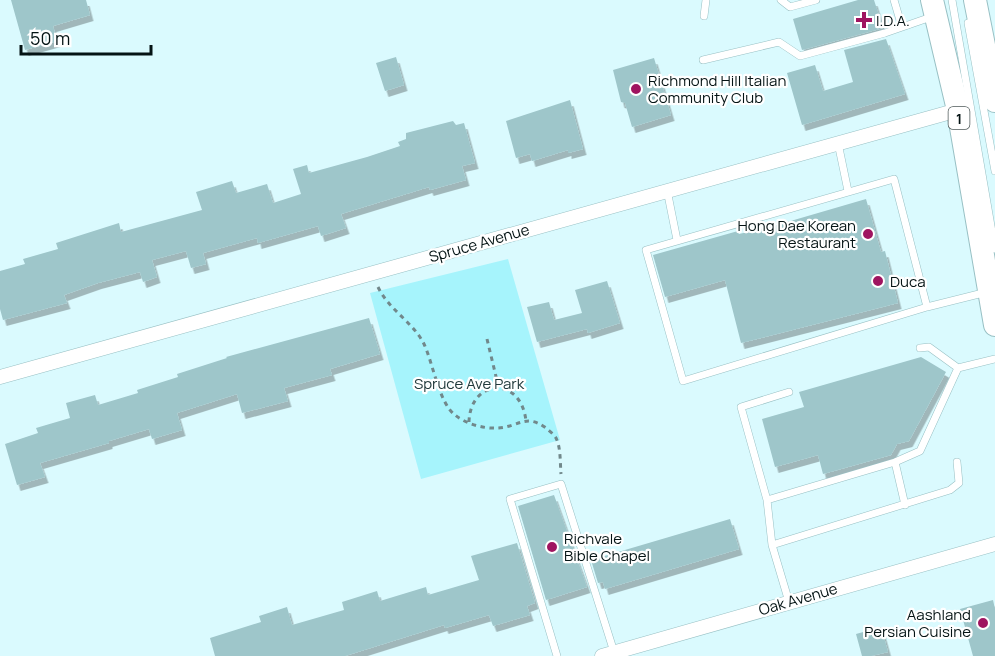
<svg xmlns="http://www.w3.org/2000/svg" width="995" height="656" font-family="Manrope,sans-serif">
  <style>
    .green { fill: #a6f4fc }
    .building { fill: #9ec6ca; filter: url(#shadow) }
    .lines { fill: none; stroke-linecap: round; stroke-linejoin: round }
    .service-casing { stroke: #98c0c4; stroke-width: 8 }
    .minor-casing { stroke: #98c0c4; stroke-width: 15 }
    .primary-casing { stroke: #98c0c4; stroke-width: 24 }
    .path { stroke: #71888b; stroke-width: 3; stroke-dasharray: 4.5 4.5; stroke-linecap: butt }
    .service { stroke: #fff; stroke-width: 7 }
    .minor { stroke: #fff; stroke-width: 14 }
    .primary { stroke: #fff; stroke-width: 22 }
    .poi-dot { fill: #9f1460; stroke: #fff; stroke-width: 2 }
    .labels { text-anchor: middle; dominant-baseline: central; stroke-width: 4.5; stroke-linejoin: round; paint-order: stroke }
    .shield { fill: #fff; stroke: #4f5a5a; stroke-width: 1.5 }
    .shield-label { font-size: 14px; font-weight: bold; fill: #041314 }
    .poi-label { font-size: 15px; fill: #041314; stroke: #fff; text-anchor: start }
    .street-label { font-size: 15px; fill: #041314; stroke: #fff }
    .park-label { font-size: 15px; fill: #213a3c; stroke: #fff }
  </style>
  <defs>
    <filter id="shadow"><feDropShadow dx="3.5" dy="6" stdDeviation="0" flood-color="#0004"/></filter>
  </defs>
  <rect width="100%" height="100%" fill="#dafafe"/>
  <!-- green -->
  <path class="green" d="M508 259 560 440 421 479 370 293Z"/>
  <!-- building -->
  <path class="building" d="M11 0H86L90 15 53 26 57 41 25 50Z
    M858 0H874L883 28 802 50 793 19Z
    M886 39 905 94 802 125 787 73 815 65 823 91 853 82 844 50Z
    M396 57 404 85 385 91 376 63Z
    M654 58 671 115 632 127 625 103 621 102 613 70Z
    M570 100 583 149 568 153V150L532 161 530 154 516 158 506 121Z
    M453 121 456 125 464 123 475 163 462 166 466 180 430 190 429 187 341 214 346 228 321 236 318 226 258 243 257 238 203 253 206 264 191 268 186 251 152 260 157 277 143 282 140 272 98 283 64 295 67 303 3 320 0 309V271L25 264 23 259 58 249 56 243 119 223 121 232 202 210 196 192 232 181 236 193 267 184 273 203 301 194 293 169 307 165 309 173 367 157 400 146 398 142 406 139V133Z
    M866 199 881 252 885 251 898 303 741 343 725 280 665 297 653 255 738 231 739 234 770 227Z
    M607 281 620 323 588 333 587 329 537 342 527 307 549 302 554 320 582 313 575 290Z
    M369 318 380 354 330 369 332 375 284 388 288 401 242 413 237 394 177 413 182 430 152 439 149 429 109 441V443L40 463 45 477 17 485 5 444 38 433 36 428 70 418 66 403 95 395 98 405 138 393 137 390 178 377 177 374 227 358 226 357Z
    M921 357 946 372 909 441 897 444 891 455 823 474 818 455 775 467 762 419 804 407 799 392Z
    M554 495 587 587 546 600 518 506Z
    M730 519 739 549 605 589 603 582 598 583 591 560Z
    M517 543 535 603 527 606 530 615 493 626 489 615 445 628 444 625 345 656H215L210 638 261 622 259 616 287 607 292 625 344 610 342 602 377 591 380 601 426 587 428 595 479 580 471 556Z
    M993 600 995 609V656H973L960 609Z
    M881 627 888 652 871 656H862L856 634Z"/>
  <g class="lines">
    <defs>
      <path id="service" d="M781 0 790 7 816 0
        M894 0 902 27
        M952 0 995 249
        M704 16 706 0
        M968 23 995 171
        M703 60 779 42 800 56 885 33 934 16
        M838 143 848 191
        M667 190 677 240
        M927 307 683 381 646 250 894 179 927 307 987 292
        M920 348 929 347 958 368 995 359
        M789 392 741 407 767 500 895 462 920 451 958 368
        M895 462 905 505
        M767 500 772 545 789 602
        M772 545 950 490 959 483 957 462
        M557 656 510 499 561 484 614 652"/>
      <path id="minor" d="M0 377 958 110
        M602 656 995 544"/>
      <path id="primary" d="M932 0 958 110 995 325
        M975 0 995 101"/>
    </defs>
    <!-- service casing -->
    <use href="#service" class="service-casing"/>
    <!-- minor casing -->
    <use href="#minor" class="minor-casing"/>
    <!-- primary casing -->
    <use href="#primary" class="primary-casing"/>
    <!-- path -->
    <path class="path" d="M378 287C389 310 413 322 424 344 433 363 439 403 455 415 466 424 484 429 498 428 518 427 526 413 546 428 549 431 554 434 556 438 561 448 560 463 561 474
      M487 339 499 389
      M469 422C470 379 521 375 526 421"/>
    <!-- service -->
    <use href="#service" class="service"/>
    <!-- minor -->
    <use href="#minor" class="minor"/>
    <!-- primary -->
    <use href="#primary" class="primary"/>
  </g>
  <!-- markers -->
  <g class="poi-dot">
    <path d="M861 11h6v6h6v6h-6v6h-6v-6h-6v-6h6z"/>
    <circle cx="636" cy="89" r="6"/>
    <circle cx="868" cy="234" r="6"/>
    <circle cx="878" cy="281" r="6"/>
    <circle cx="552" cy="547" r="6"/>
    <circle cx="983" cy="623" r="6"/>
  </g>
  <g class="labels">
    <!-- shield labels -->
    <rect class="shield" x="948.5" y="107" width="21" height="22" rx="4.5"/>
    <g class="shield-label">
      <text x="959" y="118">1</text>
    </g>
    <!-- poi labels -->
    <g class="poi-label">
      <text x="876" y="20">I.D.A.</text>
      <text x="648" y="80">Richmond Hill Italian<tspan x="648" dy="17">Community Club</tspan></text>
      <text x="856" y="225" text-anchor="end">Hong Dae Korean<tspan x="856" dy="17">Restaurant</tspan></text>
      <text x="890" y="281">Duca</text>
      <text x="564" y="538">Richvale<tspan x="564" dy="17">Bible Chapel</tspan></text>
      <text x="971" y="614" text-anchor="end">Aashland<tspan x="971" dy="17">Persian Cuisine</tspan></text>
    </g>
    <!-- street labels -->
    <g class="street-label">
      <text transform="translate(479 243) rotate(-16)">Spruce Avenue</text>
      <text transform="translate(798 599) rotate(-16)">Oak Avenue</text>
    </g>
    <!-- park labels -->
    <g class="park-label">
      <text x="469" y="383">Spruce Ave Park</text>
    </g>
  </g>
  <!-- scale -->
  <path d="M21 45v9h130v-9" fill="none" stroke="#041314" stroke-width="3"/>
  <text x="30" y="45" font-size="18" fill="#041314" stroke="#ffffff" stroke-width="4.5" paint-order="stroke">50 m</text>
</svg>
